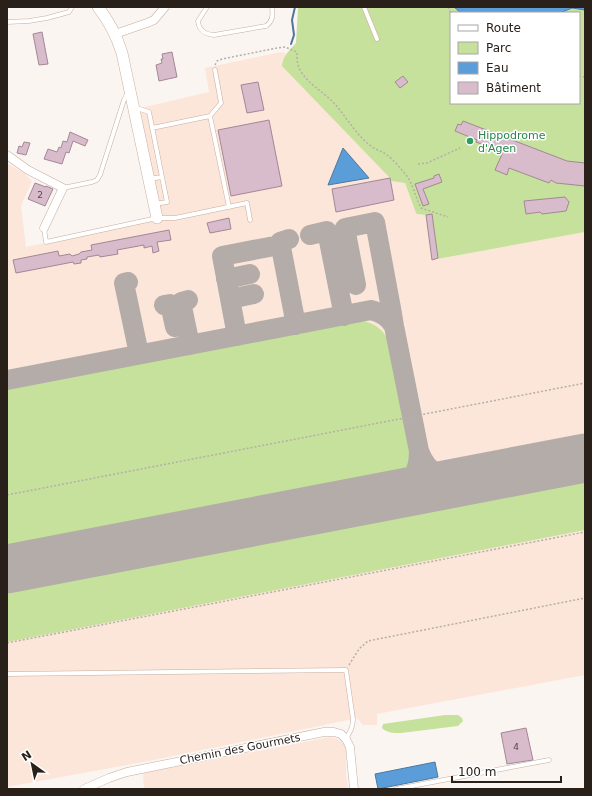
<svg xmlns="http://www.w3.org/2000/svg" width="592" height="796" font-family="'DejaVu Sans',sans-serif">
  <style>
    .built { fill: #fce6d9 }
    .green { fill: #c5e19b; fill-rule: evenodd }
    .water { fill: #5b9dd9; stroke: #4c78a0 }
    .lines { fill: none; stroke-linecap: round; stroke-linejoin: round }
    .stream { stroke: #4c78a0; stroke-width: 2 }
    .taxiway { stroke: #b4aca8; stroke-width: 20 }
    .runway { stroke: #b4aca8; stroke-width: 49 }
    .building { fill: #d9bccc; stroke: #a38796 }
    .lane-casing { stroke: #c8ac9d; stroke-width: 5 }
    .street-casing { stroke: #c8ac9d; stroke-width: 9 }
    .secondary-casing { stroke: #c8ac9d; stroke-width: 12 }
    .path { stroke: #b5aea9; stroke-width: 1.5; stroke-dasharray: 2 2; stroke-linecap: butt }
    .lane { stroke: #fff; stroke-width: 4 }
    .street { stroke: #fff; stroke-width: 8 }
    .secondary { stroke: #fff; stroke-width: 11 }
    .leisure-dot { fill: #2e9e5b; stroke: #fff; stroke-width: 1.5 }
    .labels { text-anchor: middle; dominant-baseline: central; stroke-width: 3; stroke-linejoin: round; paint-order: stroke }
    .number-label { font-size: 9px; fill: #564746 }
    .leisure-label { font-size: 11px; fill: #27864d; stroke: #fff; text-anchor: start }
    .street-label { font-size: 11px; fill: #2a201a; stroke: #fff }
  </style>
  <rect width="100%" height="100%" fill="#fbf5f1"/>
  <!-- built -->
  <path class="built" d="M281 52 286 53 283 61 390 178 391 181 405 183 416 213 417 214 426 215 432 260 585 232V675L377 714V725H363L357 718 353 719 149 761 7 787V163L25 174 32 181 21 206 26 247 157 219 136 109 209 92 205 68Z
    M330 737 336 738 341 741 346 747V773L348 789H144L143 773Z"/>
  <!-- green -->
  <path class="green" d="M298 7H585V232L432 260 426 215 417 214 416 213 405 183 391 181 390 178 282 66C283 55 290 50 296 43ZM451 13H579V103H451Z
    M358 320C376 323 383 329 391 345L411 449C412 462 406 473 394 479L7 552V388Z
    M585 475V530L7 642V586Z
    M445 715H458L462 718 463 721 458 726 401 733C394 733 387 733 382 728L383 724Z"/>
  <!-- water -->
  <path class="water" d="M454 7H585V10L572 8 560 13H461Z
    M343 148 369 178 328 185Z
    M435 762 438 777 378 789 375 774Z"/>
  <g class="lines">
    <!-- stream -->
    <path class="stream" d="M291 44 294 35 292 20 295 7"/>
    <!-- taxiway -->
    <path class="taxiway" d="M310 235 327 231 344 316
      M289 239 280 242 296 325
      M226 279 250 274
      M128 282 124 283 139 354
      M356 285 345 228 375 222 391 308 394 326 419 451C419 475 410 485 390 496
      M230 299 254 294
      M188 300 181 302 190 345
      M164 305 170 304 175 327
      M237 336 222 256 280 245
      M7 380 371 310C380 312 389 318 394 326
      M419 451C428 475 444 480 467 481
      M7 568H17"/>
    <!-- runway -->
    <path class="runway" d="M7 569 585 458"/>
  </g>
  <!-- building -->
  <path class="building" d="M42 32 48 64 39 65 33 34Z
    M172 52 177 77 159 81 156 65 162 63 161 59H163L162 54Z
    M403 76 408 82 400 88 395 82Z
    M258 82 264 110 247 113 241 85Z
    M269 120 282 186 231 196 218 130Z
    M463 121 567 161 585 163V186L556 183 551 180 549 183 509 168 507 175 495 170 503 152 476 142 477 140 455 131 458 124 461 125Z
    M70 132 88 140 85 146 73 141 69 153 66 152 62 164 44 159 48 149 57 152 59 147 61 148 63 141 67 142Z
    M24 142 30 143 26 155 17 153 19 146 22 147Z
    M439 174 442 182 423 189 429 204 423 206 415 184 434 178V176Z
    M390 178 394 200 336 212 332 189Z
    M35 183 46 187V186L53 189 45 206 28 199Z
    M565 197 569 202 566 211 542 214 540 212 526 214 524 201Z
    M432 214 438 258 432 260 426 215Z
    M229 218 231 229 210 233 207 223Z
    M169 230 171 240 157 242 159 251 153 253 152 246 144 248V245L117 250 118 254 100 257 99 255 87 257V259L81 260V263L74 264 73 262 16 273 13 260 58 251 59 256 70 254 72 256 79 254 81 252 92 250 91 245Z
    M526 728 533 760 507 764 501 733Z"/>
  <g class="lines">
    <defs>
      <path id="lane" d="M207 7 198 21C199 31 205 34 214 35L266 26C273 21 273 15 272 7
        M364 7 377 39
        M7 22 29 21 47 18 69 12 72 7
        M134 107 149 112 167 202 154 204
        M210 116 229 207
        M152 128 210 116 221 103 215 70
        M149 179 162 177
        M63 188 92 182 97 180 100 175 124 100 128 92
        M44 228 46 242 157 218H175L247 203 250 220
        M7 674 346 670 353 719C353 727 350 732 346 739
        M396 789 549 760"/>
      <path id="street" d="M115 34 147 23 154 20 165 7
        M7 155 28 170 63 188 44 228
        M84 789 109 778 127 772 324 732H334L341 734 346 739 350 747 354 789"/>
      <path id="secondary" d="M98 7C109 21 117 37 122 53L157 218"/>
    </defs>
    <!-- lane casing -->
    <use href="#lane" class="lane-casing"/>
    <!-- street casing -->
    <use href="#street" class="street-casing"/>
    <!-- secondary casing -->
    <use href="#secondary" class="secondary-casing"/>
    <!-- path -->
    <path class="path" d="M448 7 451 13
      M215 65 217 61 222 59 277 48 285 47 297 52C297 58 297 65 300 70 308 84 322 91 333 102 346 116 355 134 371 146 376 150 382 151 387 155 393 159 401 169 406 175 414 185 415 197 421 208L448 217
      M579 76 585 77
      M418 164 427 163 460 148
      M7 495 585 383
      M7 643 585 532
      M349 665 359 649 368 641 585 598"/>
    <!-- lane -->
    <use href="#lane" class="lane"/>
    <!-- street -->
    <use href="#street" class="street"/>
    <!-- secondary -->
    <use href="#secondary" class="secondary"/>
  </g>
  <!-- markers -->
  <circle class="leisure-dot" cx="470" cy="141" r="4"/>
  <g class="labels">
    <!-- number labels -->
    <g class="number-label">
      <text x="40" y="195">2</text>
      <text x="516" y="747">4</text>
    </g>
    <!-- leisure labels -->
    <g class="leisure-label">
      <text x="478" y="135">Hippodrome<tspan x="478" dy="13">d'Agen</tspan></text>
    </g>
    <!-- street labels -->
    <g class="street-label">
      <text transform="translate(240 749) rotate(-11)">Chemin des Gourmets</text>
    </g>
  </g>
  <!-- border -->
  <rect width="592" height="796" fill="none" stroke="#2a201a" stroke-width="16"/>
  <!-- legend -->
  <rect x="450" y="12" width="130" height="92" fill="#ffffff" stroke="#aaa6a3"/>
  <rect x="458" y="25" width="20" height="6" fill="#ffffff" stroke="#aaa6a3"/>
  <text x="486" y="32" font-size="12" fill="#2a201a">Route</text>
  <rect x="458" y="42" width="20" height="12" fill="#c5e19b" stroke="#aaa6a3"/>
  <text x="486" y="52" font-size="12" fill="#2a201a">Parc</text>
  <rect x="458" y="62" width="20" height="12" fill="#5b9dd9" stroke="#aaa6a3"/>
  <text x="486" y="72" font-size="12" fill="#2a201a">Eau</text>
  <rect x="458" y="82" width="20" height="12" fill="#d9bccc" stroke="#aaa6a3"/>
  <text x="486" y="92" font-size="12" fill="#2a201a">Bâtiment</text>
  <!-- north arrow -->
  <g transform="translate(32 764) rotate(327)" stroke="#ffffff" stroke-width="3" paint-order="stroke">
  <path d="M0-3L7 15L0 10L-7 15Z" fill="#2a201a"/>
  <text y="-6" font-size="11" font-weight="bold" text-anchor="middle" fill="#2a201a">N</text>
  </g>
  <!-- scale -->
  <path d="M452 776v6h109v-6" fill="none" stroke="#2a201a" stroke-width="2"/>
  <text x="458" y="776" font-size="12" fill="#2a201a" stroke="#ffffff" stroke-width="3" paint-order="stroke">100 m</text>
</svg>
